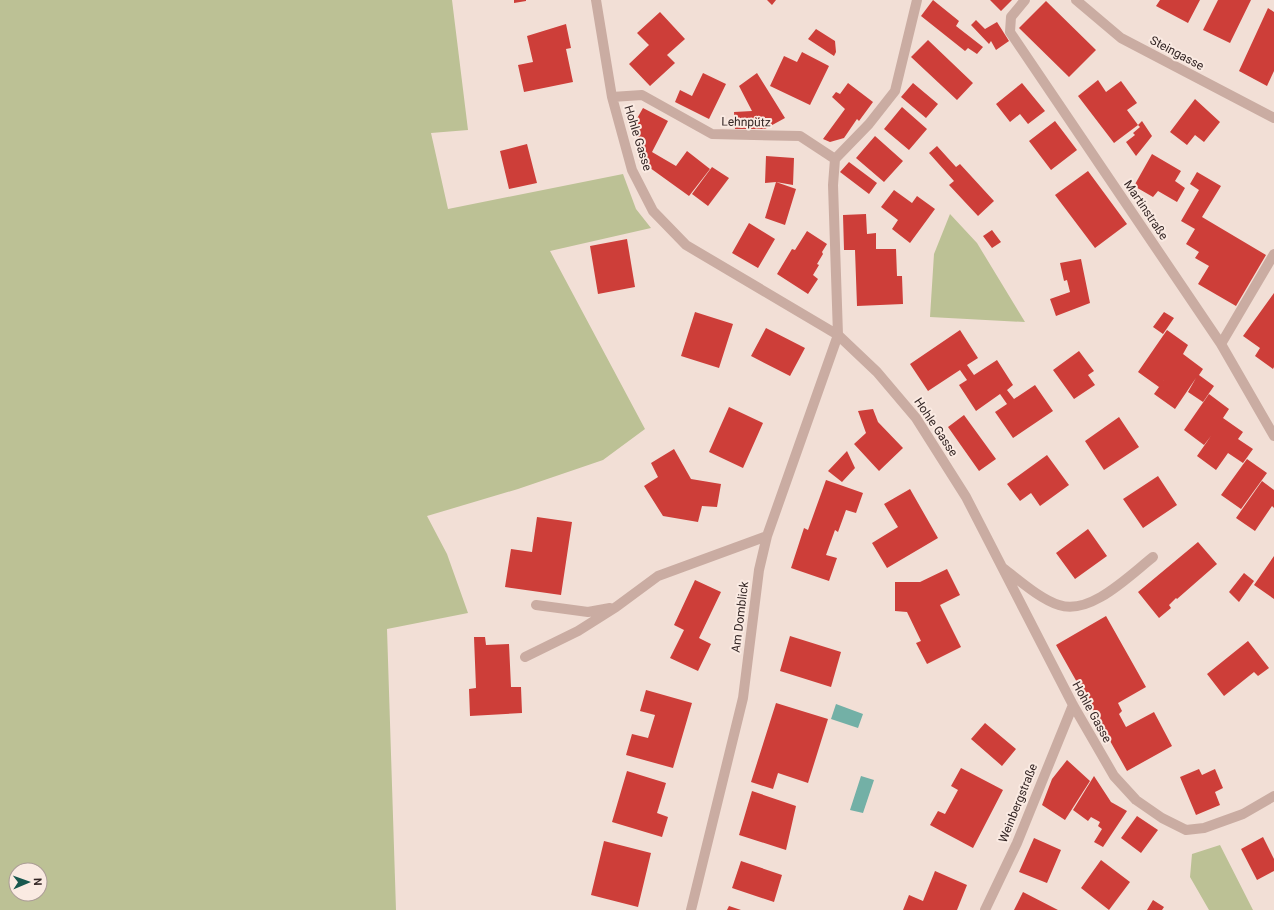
<svg xmlns="http://www.w3.org/2000/svg" width="1274" height="910" font-family="Roboto,sans-serif">
  <style>
    .green { fill: #bcc195; fill-rule: evenodd }
    .water { fill: #73b0a6 }
    .building { fill: #cd3e39 }
    .lines { fill: none; stroke-linecap: round; stroke-linejoin: round }
    .minor { stroke: #caaca2; stroke-width: 10 }
    .labels { text-anchor: middle; dominant-baseline: central; stroke-width: 4; stroke-linejoin: round; paint-order: stroke }
    .street-label { font-size: 12px; fill: #342625; stroke: #faeae2 }
  </style>
  <rect width="100%" height="100%" fill="#f2dfd6"/>
  <!-- green -->
  <path class="green" d="M0 0H452L468 130 431 133 448 209 623 174 636 209 651 228 550 251 645 429 603 460 518 489 427 516 447 554 468 613 387 629 396 910H0ZM16 870H40V894H16Z
    M950 214 977 243 1025 322 930 317 934 254Z
    M1220 845 1253 910H1209L1190 877 1192 854Z"/>
  <!-- water -->
  <path class="water" d="M836 704 863 714 858 728 831 719Z
    M861 776 874 780 863 813 850 810Z"/>
  <!-- building -->
  <path class="building" d="M514 0H526V1L514 3Z
    M767 0H776L772 5Z
    M933 0 959 21 956 26 983 47 977 54 968 48 965 51 921 16Z
    M990 0H1012L1001 11Z
    M1160 0H1200L1188 23 1156 6Z
    M1218 0H1251L1230 43 1203 30Z
    M1046 1 1096 50 1069 77 1019 28Z
    M1268 8 1274 12V71L1267 86 1239 71Z
    M660 12 685 39 667 55 675 63 650 86 629 64 649 45 637 33Z
    M976 20 985 29 997 22 1009 41 996 50 991 41 989 44 971 25Z
    M566 24 571 48 566 49 573 82 524 92 518 65 533 62 527 36Z
    M816 29 835 41 836 52 834 56 808 39Z
    M928 40 973 83 957 100 911 57Z
    M802 52 829 66 810 105 770 86 784 56 797 62Z
    M703 73 726 84 709 119 675 102 680 90 692 96Z
    M757 73 785 118 765 129H735L734 112 752 111 739 86Z
    M1098 80 1106 92 1121 81 1137 103 1127 110 1138 125 1142 121 1152 136 1136 156 1126 142 1135 135 1133 133 1140 127 1138 125 1114 143 1078 96Z
    M848 83 873 102 859 121 857 119 844 138 830 142 823 139 845 109 832 97 836 92 840 94Z
    M913 83 938 104 926 118 901 97Z
    M1022 83 1045 111 1028 124 1020 114 1010 122 996 104Z
    M1195 99 1220 122 1204 142 1195 135 1187 145 1170 132Z
    M902 107 927 129 909 150 884 129Z
    M643 108 668 121 652 152 676 166 687 151 710 169 689 196 639 160 645 149 635 143 639 135 631 129Z
    M1055 121 1077 150 1051 170 1029 141Z
    M875 136 903 161 884 182 856 158Z
    M527 144 537 183 509 189 500 151Z
    M937 146 956 167 960 164 994 201 978 216 949 185 954 181 929 153Z
    M1152 154 1181 171 1175 181 1185 188 1177 202 1158 191 1153 197 1134 186Z
    M766 156 794 158 793 185 776 182 765 183Z
    M849 162 877 183 869 194 840 172Z
    M712 167 729 178 708 206 692 194Z
    M1088 171 1127 224 1095 248 1055 195Z
    M1197 172 1221 186 1202 217 1266 255 1236 306 1198 284 1209 266 1195 258 1199 252 1186 244 1195 229 1181 221 1199 190 1190 184Z
    M776 182 796 189 785 225 765 218Z
    M894 190 912 203 917 196 935 209 910 243 892 229 898 220 881 207Z
    M866 214 867 234 876 233V249H896L897 276H902L903 304 857 306 855 250H844L843 215Z
    M749 223 775 239 758 268 732 253Z
    M992 230 1001 242 992 248 983 236Z
    M807 231 827 244 822 252 823 254 817 264 819 265 813 275 818 279 808 294 777 274 792 249 795 250Z
    M627 239 635 287 598 294 590 246Z
    M1081 259 1090 303 1056 316 1050 299 1070 292 1067 280 1064 281 1060 263Z
    M1274 293V367L1273 369 1255 356 1260 348 1243 336Z
    M695 312 733 324 719 368 681 356Z
    M1164 312 1174 318 1163 334 1153 327Z
    M766 328 805 348 790 376 751 356Z
    M960 330 978 358 967 365 974 375 997 360 1013 385 1007 390 1014 399 1035 385 1053 411 1013 438 995 412 1007 404 1000 394 976 411 959 385 967 380 960 370 928 391 910 364Z
    M1167 330 1188 345 1183 354 1203 369 1199 375 1214 386 1203 402 1188 392 1196 378 1175 409 1154 394 1182 355 1159 387 1138 372Z
    M1079 351 1094 371 1088 375 1095 385 1074 399 1053 370Z
    M1209 394 1229 409 1223 418 1243 432 1238 439 1253 449 1243 463 1228 453 1216 470 1197 456 1211 436 1204 445 1184 430Z
    M729 407 763 423 743 468 709 452Z
    M873 409 878 422 903 448 879 471 854 444 866 433 858 411Z
    M964 415 996 459 979 471 948 427Z
    M1119 417 1139 447 1104 470 1085 441Z
    M674 449 691 479 721 484 717 507 702 506 698 522 663 516 644 486 658 477 651 463Z
    M847 451 855 468 842 482 828 471Z
    M1047 455 1069 485 1040 506 1031 493 1020 501 1007 484Z
    M1247 459 1267 473 1241 509 1221 495Z
    M1158 476 1177 505 1143 528 1123 499Z
    M826 480 863 493 856 513 846 510 838 532 835 530 826 555 837 558 829 581 791 568 804 528 808 530Z
    M1262 481 1274 490V508L1272 506 1255 531 1236 518Z
    M910 489 938 538 887 568 872 543 898 527 884 504Z
    M537 517 572 522 561 595 505 587 511 549 532 552Z
    M1088 529 1107 556 1075 579 1056 553Z
    M1198 542 1217 564 1177 599 1176 598 1169 605 1171 608 1159 618 1138 592Z
    M1274 556V599L1254 585Z
    M947 569 960 595 940 605 961 647 927 664 916 643 921 641 907 612 895 611V582H920Z
    M1244 573 1254 581 1239 602 1229 592Z
    M695 580 721 592 699 638 711 644 698 671 670 658 684 630 674 625Z
    M1106 616 1146 687 1118 703 1122 711 1119 714 1126 727 1154 712 1172 746 1127 771 1056 645Z
    M790 636 841 652 831 687 780 671Z
    M474 637H485L486 645 509 644 511 687H521L522 713 470 716 469 689 476 688Z
    M1248 641 1269 668 1258 676 1254 672 1224 696 1207 674Z
    M646 690 692 703 673 768 626 755 632 734 648 738 655 715 640 711Z
    M776 703 828 719 808 783 778 773 773 789 751 782Z
    M985 723 1016 749 1002 766 971 739Z
    M1067 760 1090 781 1065 820 1042 805 1052 779Z
    M961 768 1003 790 973 848 930 825 938 811 945 814 958 790 951 786Z
    M1199 769 1202 775 1215 769 1223 788 1215 792 1220 805 1196 815 1180 777Z
    M627 771 666 783 657 813 668 817 662 837 612 822Z
    M1094 776 1111 802 1127 811 1103 847 1094 842 1102 829 1098 826 1100 822 1091 817 1088 821 1073 810Z
    M752 791 796 806 786 850 739 835Z
    M1137 816 1158 830 1141 853 1121 838Z
    M1263 837 1274 859V871L1257 880 1241 849Z
    M1034 838 1061 850 1047 883 1019 872Z
    M604 841 651 853 638 907 591 895Z
    M1101 860 1130 882 1109 910 1081 888Z
    M741 861 782 875 774 902 732 888Z
    M935 871 967 885 957 910H903L909 895 923 901Z
    M1023 892 1058 910H1014Z
    M1153 900 1164 907 1162 910H1147Z
    M729 906 741 910H727Z"/>
  <g class="lines">
    <!-- minor -->
    <path class="minor" d="M596 0 612 97 632 170 653 211 686 245 838 335 877 372 916 418 966 497 1073 705 1114 776 1136 800 1162 818 1186 830 1204 828 1243 814 1274 796
      M1025 0 1011 17 1010 32 1221 344 1274 436
      M1076 0 1121 38 1274 118
      M612 97 642 95 712 134 800 136 835 159 833 185 838 335 767 536 759 570 743 698 691 910
      M835 159 869 124 895 91 917 0
      M1221 344 1274 254
      M1003 568C1019 580 1040 599 1059 605 1090 616 1130 575 1153 557
      M536 605 588 612 610 608
      M525 657 578 631 616 607 658 576 767 536
      M985 910 1017 843 1073 705"/>
  </g>
  <g class="labels">
    <!-- street labels -->
    <g class="street-label">
      <text transform="translate(1177 53) rotate(28)">Steingasse</text>
      <text transform="translate(746 122) rotate(1)">Lehnpütz</text>
      <text transform="translate(638 138) rotate(73)">Hohle Gasse</text>
      <text transform="translate(1146 210) rotate(56)">Martinstraße</text>
      <text transform="translate(936 427) rotate(56)">Hohle Gasse</text>
      <text transform="translate(740 617) rotate(-83)">Am Domblick</text>
      <text transform="translate(1092 712) rotate(61)">Hohle Gasse</text>
      <text transform="translate(1018 803) rotate(-68)">Weinbergstraße</text>
    </g>
  </g>
  <!-- north arrow -->
  <g transform="translate(28 882) rotate(88)"><circle r="19" fill="#faeae2" stroke="#ab9c96"/>
  <path d="M0-3L7 15L0 10L-7 15Z" fill="#18574e"/>
  <text y="-6" font-size="11" font-weight="bold" text-anchor="middle" fill="#342625">N</text>
  </g>
</svg>
